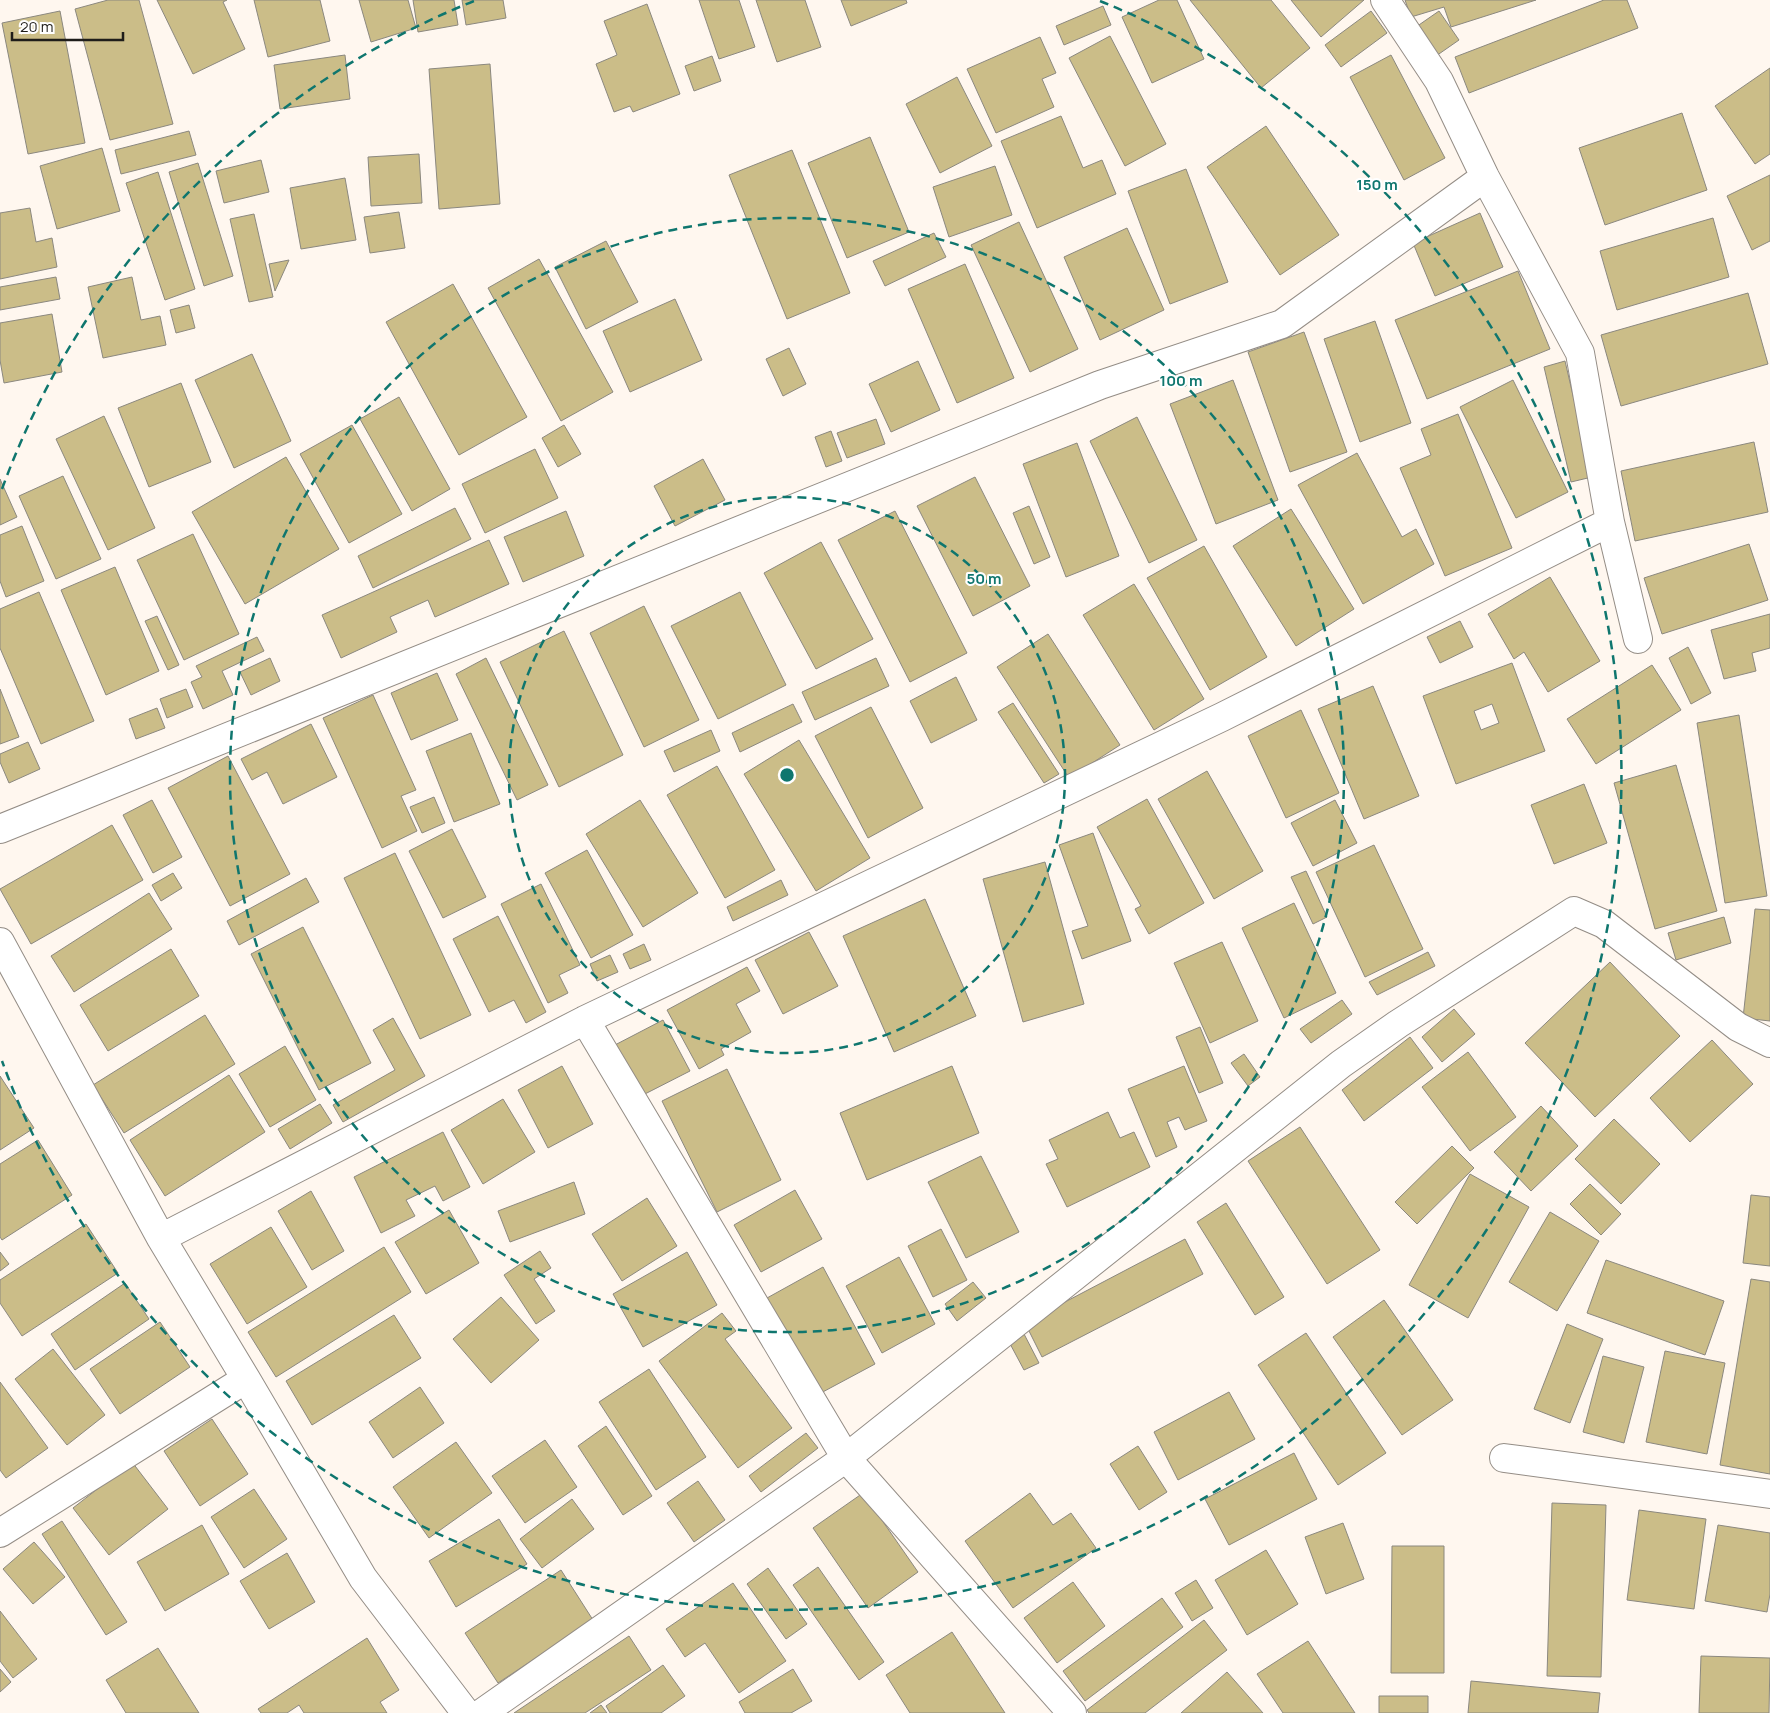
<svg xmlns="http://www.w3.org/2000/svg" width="1770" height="1713" font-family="Manrope,sans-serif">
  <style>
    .building { fill: #cbbd88; stroke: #8b887f; fill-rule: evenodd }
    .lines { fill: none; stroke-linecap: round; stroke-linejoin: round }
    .minor-casing { stroke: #948d86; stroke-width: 30 }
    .minor { stroke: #fff; stroke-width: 28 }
    .ring { fill: none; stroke: #0f766e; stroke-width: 2.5; stroke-dasharray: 9 6 }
    .centre { fill: #0f766e; stroke: #fff; stroke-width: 2.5 }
    .ring-label { font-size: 15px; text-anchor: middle; font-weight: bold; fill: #0f766e; stroke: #fff; stroke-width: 4; stroke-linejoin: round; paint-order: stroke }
  </style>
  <rect width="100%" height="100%" fill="#fff7ef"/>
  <!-- building -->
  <path class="building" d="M108 0H139L173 124 110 140 75 9Z
    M157 0H227L223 2 245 49 193 74Z
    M254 0H320L330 41 268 57Z
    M359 0H408L416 28 371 42Z
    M413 0H454L458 25 418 32Z
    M462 0H503L506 18 466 25Z
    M699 0H739L755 47 719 59Z
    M756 0H805L821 47 777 62Z
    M841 0H906L907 3 851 26Z
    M1159 0H1177L1204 59 1152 83 1122 17Z
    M1190 0H1271L1310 48 1261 88Z
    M1291 0H1364L1321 37Z
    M1405 0H1536L1451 27 1444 7 1411 17Z
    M1604 0H1627L1638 28 1469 93 1455 57Z
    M647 4 680 94 633 112 630 106 614 112 596 64 617 55 604 21Z
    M1103 6 1111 25 1064 45 1056 26Z
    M60 11 85 143 28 154 2 23Z
    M1371 11 1387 33 1341 67 1325 45Z
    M1439 11 1459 40 1436 56 1416 27Z
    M1110 36 1166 144 1125 166 1069 58Z
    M1040 37 1056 73 1042 79 1054 107 996 133 967 69Z
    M345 55 350 99 280 109 274 65Z
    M1391 55 1445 158 1404 180 1350 77Z
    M712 56 721 81 694 91 685 66Z
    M490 64 500 204 439 209 429 69Z
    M1770 68V154L1755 164 1715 106Z
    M957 77 992 146 940 173 906 104Z
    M1682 113 1707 190 1605 225 1579 148Z
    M1061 116 1083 168 1102 160 1116 194 1037 228 1001 141Z
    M1266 126 1339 235 1280 275 1207 167Z
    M189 131 196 155 121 174 115 150Z
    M870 137 909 232 847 258 808 163Z
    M102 148 120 211 57 229 40 166Z
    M792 150 850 293 787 319 729 175Z
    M419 154 422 203 371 206 368 157Z
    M261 160 269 192 224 203 216 171Z
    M198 163 233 276 204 286 169 172Z
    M995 166 1012 215 949 237 933 187Z
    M1186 169 1228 282 1170 304 1128 191Z
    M158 172 195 289 165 300 126 183Z
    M1770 175V241L1752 250 1727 196Z
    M345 178 356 240 301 249 290 188Z
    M30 208 36 242 52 238 57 267 0 279V213Z
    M399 212 405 248 370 253 364 217Z
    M1480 213 1503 267 1435 296 1413 243Z
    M254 214 273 297 249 302 230 219Z
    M1713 218 1729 277 1617 310 1600 251Z
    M1019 222 1078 349 1030 372 971 245Z
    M1127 228 1164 310 1100 340 1064 257Z
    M934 233 946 257 885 286 873 261Z
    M606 241 638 302 586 329 555 267Z
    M539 259 613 392 561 421 488 288Z
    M289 260 275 291 269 264Z
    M965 264 1014 378 957 403 908 289Z
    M1518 271 1550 349 1427 399 1395 320Z
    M56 277 60 299 0 310V287Z
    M132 277 141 320 160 316 166 345 103 358 88 287Z
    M453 284 527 417 459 455 386 322Z
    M1748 293 1768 364 1621 406 1601 335Z
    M675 299 702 360 630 392 603 331Z
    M189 305 195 328 176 333 170 310Z
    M52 314 62 372 4 383 0 360V323Z
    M1375 321 1411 423 1360 442 1324 339Z
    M1304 332 1347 452 1290 472 1248 352Z
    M789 348 806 384 783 396 766 359Z
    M252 354 291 441 234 468 195 380Z
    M918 361 940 410 891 432 869 384Z
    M1565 361 1592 477 1571 482 1544 367Z
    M1233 380 1278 500 1216 524 1170 404Z
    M1513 380 1568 492 1516 518 1460 407Z
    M181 383 211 462 149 487 118 408Z
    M399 397 450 489 412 511 360 419Z
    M1458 414 1512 548 1445 576 1400 468 1431 455 1421 429Z
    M104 416 155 528 108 550 56 439Z
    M1137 417 1197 540 1149 563 1090 441Z
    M876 419 885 444 847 458 837 433Z
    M352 425 402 514 349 543 300 454Z
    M564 425 581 454 558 467 542 438Z
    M831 431 842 461 826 467 815 437Z
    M1754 442 1768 512 1635 541 1621 471Z
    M1077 443 1119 556 1066 577 1023 464Z
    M535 449 558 498 485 533 462 484Z
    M1357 453 1402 537 1416 529 1434 564 1363 604 1298 485Z
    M286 457 339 549 245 604 192 512Z
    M703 459 725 500 675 526 654 486Z
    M63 476 101 559 56 579 19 496Z
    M975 477 1030 586 973 616 917 506Z
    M0 479 17 517 0 525Z
    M1029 506 1050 557 1034 564 1013 513Z
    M455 508 471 539 373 588 358 556Z
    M1291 509 1354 609 1296 646 1233 546Z
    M566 511 584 556 523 582 504 537Z
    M895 511 967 653 910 682 838 540Z
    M22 526 44 581 6 597 0 581V535Z
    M193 534 239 634 184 660 137 560Z
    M489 540 509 584 435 617 428 600 390 617 397 632 341 658 322 615Z
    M821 542 873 639 816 669 764 573Z
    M1749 544 1768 600 1662 634 1644 578Z
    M1204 546 1267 657 1210 690 1147 578Z
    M115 567 159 671 106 695 61 590Z
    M1550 577 1600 661 1548 692 1524 652 1514 659 1488 614Z
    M1134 584 1204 699 1154 730 1083 615Z
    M39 592 94 721 41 744 0 648V609Z
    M740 592 786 685 718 719 671 626Z
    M644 606 699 720 644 747 590 633Z
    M1770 614V648L1752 653 1756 671 1724 679 1711 630Z
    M157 616 179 665 168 670 145 621Z
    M1460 621 1473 647 1440 663 1427 637Z
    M564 631 623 755 559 787 500 662Z
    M1048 634 1120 745 1069 778 997 667Z
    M257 637 264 651 222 671 233 695 203 709 191 682 202 677 196 666Z
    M1688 647 1711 693 1691 704 1669 658Z
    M270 658 280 681 251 695 240 672Z
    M486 658 548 785 517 800 456 674Z
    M876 658 889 686 815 720 802 692Z
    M1512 663 1545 751 1456 784 1423 696ZM1492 704 1499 723 1481 730 1474 711Z
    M1652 665 1681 710 1596 764 1567 719Z
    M437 673 458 720 411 740 391 693Z
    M956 677 977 720 931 743 910 701Z
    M1373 686 1419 796 1364 819 1318 709Z
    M0 689 19 737 0 744Z
    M186 689 193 707 167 718 160 699Z
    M373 695 416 790 401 796 417 831 382 848 323 718Z
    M1013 703 1059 774 1044 783 998 712Z
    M793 704 802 722 740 752 732 733Z
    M871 707 923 808 868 838 815 736Z
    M157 708 165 728 136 739 129 719Z
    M1301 710 1339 793 1286 818 1248 736Z
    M1739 715 1767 896 1725 903 1697 723Z
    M311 724 337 777 283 804 267 772 252 780 241 759Z
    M711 730 720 751 674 772 664 751Z
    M471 733 500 804 454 822 426 751Z
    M799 740 870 858 816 891 744 774Z
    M28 742 40 769 9 783 0 762V754Z
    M228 756 290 874 230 906 168 788Z
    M1676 765 1717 911 1655 929 1614 783Z
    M717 766 775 870 725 898 667 795Z
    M1207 771 1263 871 1214 899 1158 799Z
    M1584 784 1607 843 1554 864 1531 805Z
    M434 797 445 823 422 833 410 807Z
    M1147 799 1204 903 1149 934 1135 909 1141 906 1097 827Z
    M152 800 182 857 153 873 123 815Z
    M640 800 698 893 643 927 586 834Z
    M1335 800 1357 843 1313 866 1291 823Z
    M112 825 143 880 31 944 0 889Z
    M452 829 486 897 443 918 409 851Z
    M1093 833 1131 941 1082 959 1072 931 1088 926 1059 845Z
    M1374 845 1423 949 1365 977 1316 872Z
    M587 850 633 935 591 958 545 873Z
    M395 853 471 1015 420 1039 344 878Z
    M1045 862 1084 1004 1023 1022 983 879Z
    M1306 871 1327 917 1313 924 1291 877Z
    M173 873 182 888 161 901 152 885Z
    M306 878 319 902 239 945 227 921Z
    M781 880 788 895 733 921 727 907Z
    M541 884 580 965 559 975 568 993 548 1003 501 904Z
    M149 893 172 929 74 992 51 956Z
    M925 899 976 1016 894 1052 843 936Z
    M1294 903 1336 993 1284 1018 1242 928Z
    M1755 909 1770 910V1021L1743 1018Z
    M498 916 546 1012 526 1023 514 1000 489 1012 453 939Z
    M1724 917 1731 943 1676 960 1668 933Z
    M303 927 371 1063 319 1090 251 954Z
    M809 932 838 986 783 1014 755 960Z
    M1222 942 1258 1021 1210 1043 1174 963Z
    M644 944 651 960 630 969 623 954Z
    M171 949 199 996 108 1051 80 1005Z
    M1428 952 1435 966 1377 995 1369 982Z
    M610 955 618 972 597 981 590 964Z
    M1610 962 1680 1036 1595 1117 1525 1043Z
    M747 967 760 991 736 1004 751 1032 721 1049 724 1055 699 1069 667 1010Z
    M1342 1000 1352 1014 1311 1043 1300 1029Z
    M1454 1009 1475 1034 1442 1062 1422 1037Z
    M205 1015 235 1064 124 1133 93 1085Z
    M393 1018 425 1076 343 1122 333 1105 395 1070 373 1030Z
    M663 1020 690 1071 639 1097 613 1046Z
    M1200 1027 1223 1083 1199 1093 1176 1037Z
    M1410 1037 1433 1068 1364 1121 1342 1090Z
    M1712 1040 1753 1084 1690 1142 1650 1098Z
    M285 1046 316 1100 270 1127 239 1074Z
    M1468 1052 1516 1117 1470 1151 1422 1087Z
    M1244 1054 1260 1077 1248 1086 1231 1063Z
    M562 1066 593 1124 548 1148 518 1090Z
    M952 1066 979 1133 867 1180 840 1113Z
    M1184 1066 1207 1121 1185 1130 1179 1117 1167 1122 1177 1147 1156 1157 1128 1089Z
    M727 1069 781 1180 717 1212 662 1101Z
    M229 1075 265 1132 165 1196 130 1140Z
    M0 1076 34 1128 0 1150Z
    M503 1099 535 1152 483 1184 451 1130Z
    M320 1104 332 1123 290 1149 278 1129Z
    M1541 1106 1578 1146 1531 1191 1494 1152Z
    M1108 1112 1120 1138 1134 1132 1150 1167 1067 1207 1046 1164 1058 1159 1049 1140Z
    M1614 1119 1660 1164 1621 1204 1575 1159Z
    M1300 1127 1380 1250 1327 1284 1248 1161Z
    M443 1132 470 1187 443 1201 435 1186 406 1200 415 1216 381 1233 354 1177Z
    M38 1140 72 1195 2 1240 0 1237V1164Z
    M1452 1146 1474 1168 1417 1224 1395 1202Z
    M981 1156 1019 1232 966 1258 928 1182Z
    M1470 1174 1529 1207 1468 1318 1409 1285Z
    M574 1182 585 1214 510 1242 498 1211Z
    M1590 1184 1621 1214 1601 1235 1570 1204Z
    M795 1190 822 1239 761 1272 734 1225Z
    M311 1191 344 1251 312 1270 278 1211Z
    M1751 1195 1770 1197V1266L1743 1263Z
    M647 1198 677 1246 622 1281 592 1234Z
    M1226 1203 1284 1297 1255 1315 1197 1222Z
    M449 1210 479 1263 426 1294 395 1242Z
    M1550 1212 1599 1241 1557 1311 1509 1282Z
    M86 1224 118 1273 22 1336 0 1303V1280Z
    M271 1227 307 1287 247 1324 210 1264Z
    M941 1229 967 1280 933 1297 908 1246Z
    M1185 1239 1203 1274 1042 1357 1025 1323Z
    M384 1247 411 1292 276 1377 248 1332Z
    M540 1251 551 1268 534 1279 555 1311 536 1324 504 1275Z
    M0 1252 9 1264 0 1271Z
    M687 1252 717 1305 643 1347 613 1294Z
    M899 1257 935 1324 882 1353 846 1286Z
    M1606 1260 1724 1301 1705 1355 1587 1313Z
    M823 1267 875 1364 819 1394 767 1298Z
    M1751 1279 1770 1282V1474L1720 1465Z
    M973 1282 986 1298 957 1321 945 1304Z
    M125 1283 149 1319 75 1370 51 1334Z
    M501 1297 539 1340 491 1383 453 1339Z
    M1384 1300 1453 1400 1402 1435 1333 1337Z
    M722 1313 736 1331 725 1339 792 1428 738 1468 659 1361Z
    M394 1315 421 1358 312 1425 286 1381Z
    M160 1322 190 1367 120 1414 90 1369Z
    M1567 1324 1603 1339 1570 1423 1534 1409Z
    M1023 1332 1039 1363 1024 1370 1008 1340Z
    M1306 1333 1386 1453 1338 1485 1258 1365Z
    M53 1349 105 1415 67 1445 15 1379Z
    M1665 1351 1725 1363 1707 1454 1646 1442Z
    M1603 1356 1644 1367 1624 1443 1583 1432Z
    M649 1369 706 1457 656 1490 599 1402Z
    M0 1382 48 1448 6 1478 0 1470Z
    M420 1387 444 1423 393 1458 369 1422Z
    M1229 1392 1255 1439 1178 1480 1154 1432Z
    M212 1419 248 1474 200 1506 164 1451Z
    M606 1426 652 1496 623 1515 578 1446Z
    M806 1433 818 1448 761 1492 749 1476Z
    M545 1440 577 1487 525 1523 492 1476Z
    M456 1442 492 1493 429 1538 393 1487Z
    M1138 1446 1167 1492 1139 1510 1110 1464Z
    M1294 1453 1317 1499 1229 1545 1205 1499Z
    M132 1462 168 1509 109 1555 73 1508Z
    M698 1481 725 1520 694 1542 667 1503Z
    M254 1489 287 1539 244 1568 211 1517Z
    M863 1493 918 1572 868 1608 813 1528Z
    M1030 1493 1053 1525 1071 1513 1096 1548 1013 1608 965 1541Z
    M572 1499 594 1529 542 1568 520 1539Z
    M1552 1503 1606 1505 1601 1677 1547 1676Z
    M1639 1510 1706 1519 1694 1609 1627 1600Z
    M499 1519 527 1564 456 1607 429 1561Z
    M62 1521 127 1622 106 1635 42 1534Z
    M1343 1523 1364 1579 1326 1594 1305 1537Z
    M202 1525 229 1574 165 1611 137 1562Z
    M1718 1525 1770 1533V1594L1767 1612 1705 1601Z
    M34 1542 65 1577 33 1604 3 1569Z
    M1392 1546H1444V1673H1391Z
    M1266 1550 1298 1604 1247 1635 1215 1580Z
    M287 1553 315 1602 269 1629 240 1581Z
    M818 1567 884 1662 859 1680 793 1585Z
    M768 1568 807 1624 786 1639 747 1584Z
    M561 1570 593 1620 498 1683 465 1633Z
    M1196 1580 1213 1608 1192 1621 1175 1593Z
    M1073 1582 1105 1626 1057 1663 1024 1618Z
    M733 1583 786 1661 739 1693 705 1643 685 1657 666 1629Z
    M1162 1598 1183 1627 1085 1701 1063 1671Z
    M0 1611 37 1659 13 1678 0 1661Z
    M1204 1620 1227 1650 1145 1713H1089L1087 1710Z
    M952 1632 1005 1713H910L886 1675Z
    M629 1636 651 1670 585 1713H514Z
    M367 1638 399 1690 380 1702 387 1713H304L299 1705 287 1713H261L258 1709Z
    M1308 1641 1355 1713H1283L1257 1674Z
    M158 1648 199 1713H126L106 1680Z
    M1701 1656 1770 1658 1769 1713H1699Z
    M663 1665 685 1696 661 1713H610L606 1706Z
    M0 1669 11 1682 0 1692Z
    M793 1669 812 1701 791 1713H745L739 1702Z
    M1227 1672 1263 1713H1181Z
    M1471 1681 1600 1693 1598 1713H1468Z
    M1379 1696H1428V1713H1379Z
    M601 1705 607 1713H590Z"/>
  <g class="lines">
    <defs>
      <path id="minor" d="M1385 0 1439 81 1485 177 1580 353 1610 522 1638 639
        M0 829 1100 385 1282 324 1485 177
        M0 942 161 1238 246 1379 363 1578 466 1713
        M585 1020 846 1458 1072 1713
        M161 1238 585 1020 1222 717 1610 522
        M1504 1458 1770 1494
        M0 1533 246 1379
        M482 1713 846 1458 1341 1064 1398 1024 1574 911 1604 924 1738 1027 1770 1043"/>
    </defs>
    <!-- minor casing -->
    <use href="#minor" class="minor-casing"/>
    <!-- minor -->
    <use href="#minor" class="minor"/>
  </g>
  <!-- distance rings -->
  <g class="ring">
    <circle cx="787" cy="775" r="278"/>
    <circle cx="787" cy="775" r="557"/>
    <path d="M2 489A835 835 0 0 1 474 1M1100 1A835 835 0 1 1 2 1061"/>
  </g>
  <circle cx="787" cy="775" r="8" class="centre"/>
  <g class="ring-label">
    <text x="1377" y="190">150 m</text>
    <text x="1181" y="386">100 m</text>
    <text x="984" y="584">50 m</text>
  </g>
  <!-- scale -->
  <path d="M12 32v8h111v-8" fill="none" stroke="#1f1d1a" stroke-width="2.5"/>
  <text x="20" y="32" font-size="15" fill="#1f1d1a" stroke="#ffffff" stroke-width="4" paint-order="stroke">20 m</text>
</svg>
